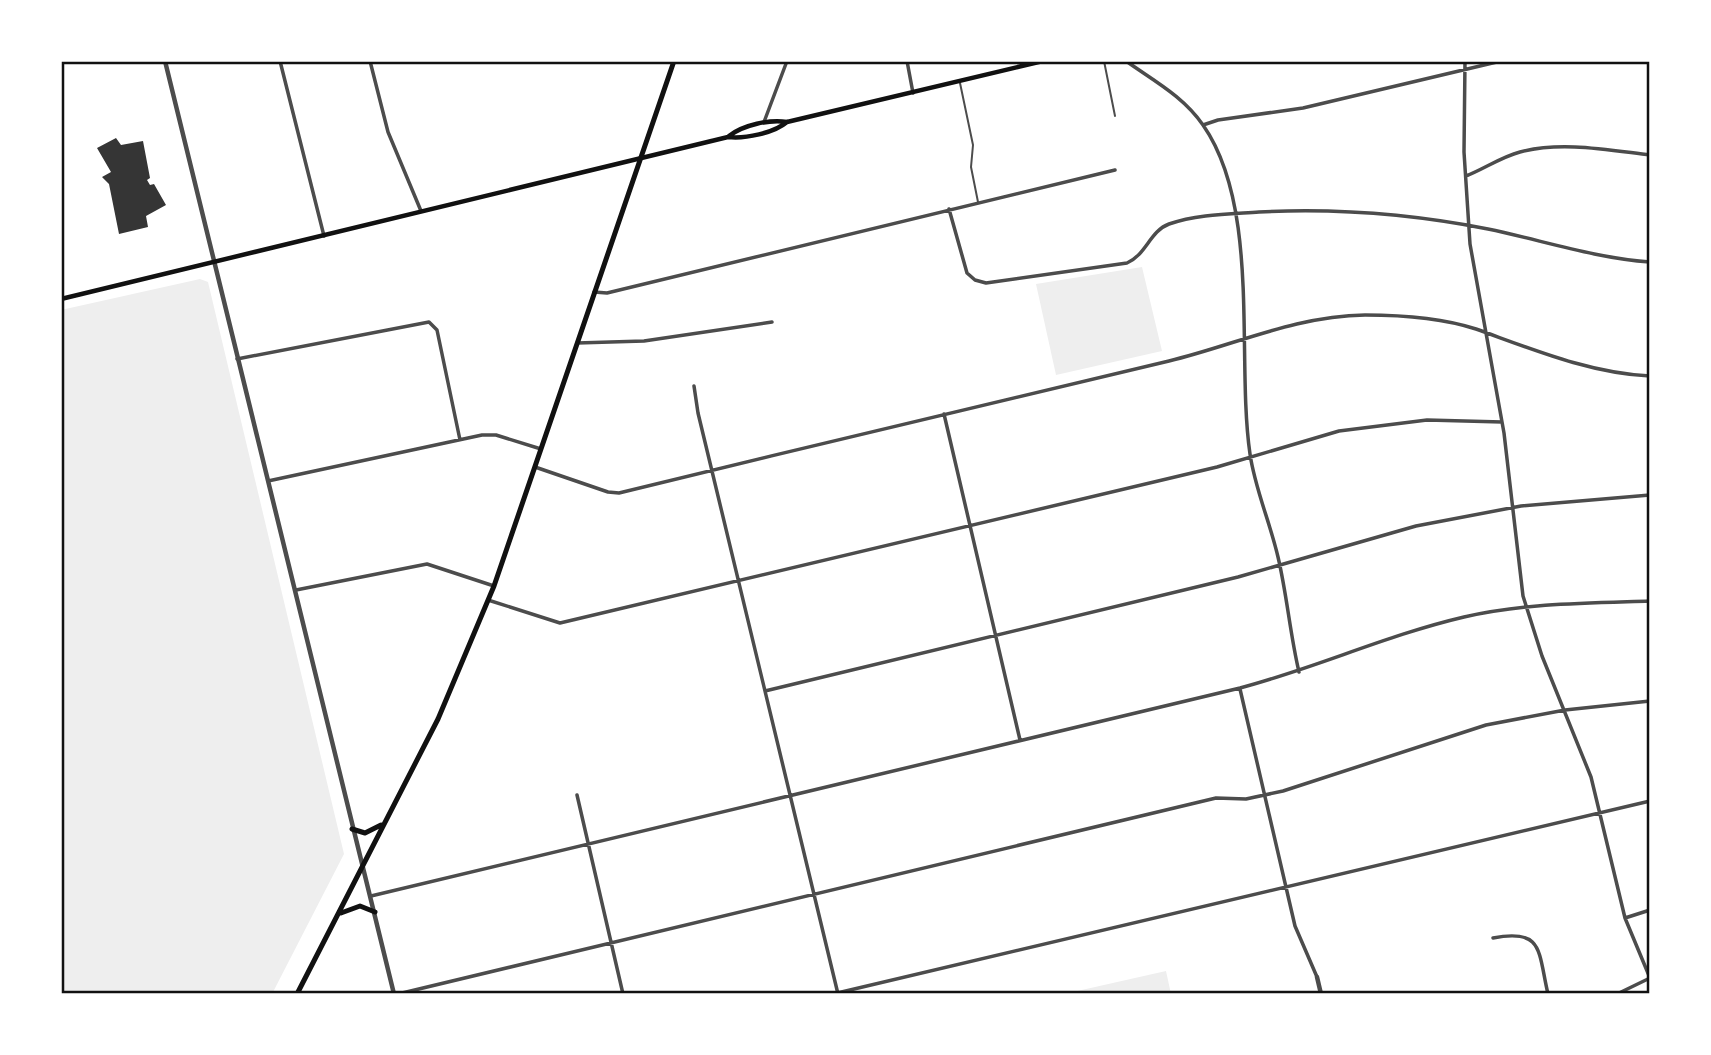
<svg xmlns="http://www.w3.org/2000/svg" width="1711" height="1055" font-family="'Space Grotesk',sans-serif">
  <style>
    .green { fill: #eee }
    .building { fill: #353535 }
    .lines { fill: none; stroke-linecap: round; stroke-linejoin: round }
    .service { stroke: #4c4c4c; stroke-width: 2 }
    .minor { stroke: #4c4c4c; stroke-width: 3.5 }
    .tertiary { stroke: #4c4c4c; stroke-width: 4.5 }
    .secondary { stroke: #111; stroke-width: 4.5 }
    .primary { stroke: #111; stroke-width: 5 }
    .neatline { fill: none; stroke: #111; stroke-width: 2.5 }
  </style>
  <rect width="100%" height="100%" fill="#fff"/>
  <!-- green -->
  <path class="green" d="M1142 267 1162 351 1056 375 1036 284Z
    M200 279 208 282 344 854 272 994H61V310Z
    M1166 971 1171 994H1064Z"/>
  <!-- building -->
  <path class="building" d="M116 138 121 145 143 141 150 178 147 180 150 185 154 184 166 205 146 216 148 227 119 234 109 184 102 177 111 172 97 148Z"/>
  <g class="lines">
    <!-- service -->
    <path class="service" d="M1104 61 1115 116
      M960 83 973 145 971 167 978 202"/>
    <!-- minor -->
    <path class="minor" d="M280 61 324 236
      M370 61 388 132 421 211
      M907 61 913 93
      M1126 61C1154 81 1183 96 1203 125 1261 208 1236 358 1250 454 1255 489 1270 522 1278 557 1287 595 1290 634 1299 672
      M1465 61 1464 152 1470 244 1504 433 1523 596 1542 656 1591 777 1625 918 1650 978
      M764 122 787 61
      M1203 125 1218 120 1303 108 1501 61
      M1466 176C1484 169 1501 157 1520 152 1561 141 1608 150 1650 155
      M949 209 967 273 975 280 986 283 1127 263C1146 255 1150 231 1169 224 1197 214 1230 214 1259 212 1336 208 1412 214 1488 229 1541 240 1595 258 1650 262
      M594 292 607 293 1115 170
      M577 343 644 341 772 322
      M237 359 429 322 437 330 460 440
      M694 386 698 413 838 994
      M944 414 1020 740
      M535 467 608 492 619 493C802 448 985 405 1169 361 1235 345 1295 316 1365 315 1400 315 1442 318 1476 329 1532 349 1589 373 1650 376
      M268 481 482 435H496L541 449
      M296 590 427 564 494 586
      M488 600 560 623 1217 467 1339 431 1427 420 1502 422
      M1240 689 1295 926 1317 977
      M765 691 1238 577 1416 526 1521 506 1650 495
      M577 795 623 994
      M371 896 1240 688C1316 668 1387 635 1464 617 1526 603 1587 603 1650 601
      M1625 918 1650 910
      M1493 938C1544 928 1538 952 1548 994
      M398 994 1216 798 1246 799 1283 791 1486 725 1565 710 1650 701
      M833 994 1650 801
      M1617 994 1650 978"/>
    <!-- tertiary -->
    <path class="tertiary" d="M165 61 394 994
      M1317 977 1321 994"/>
    <!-- secondary -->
    <path class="secondary" d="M729 136C743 125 770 119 787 122L1043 61
      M61 299 728 137C745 139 774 133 787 122"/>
    <!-- primary -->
    <path class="primary" d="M352 829 365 833 381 825
      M341 913 360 906 375 912
      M297 994 438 719 494 586 674 61"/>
  </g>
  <!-- border -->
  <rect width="1711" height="1055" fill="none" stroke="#ffffff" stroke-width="126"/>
  <rect x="63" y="63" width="1585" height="929" class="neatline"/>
</svg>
